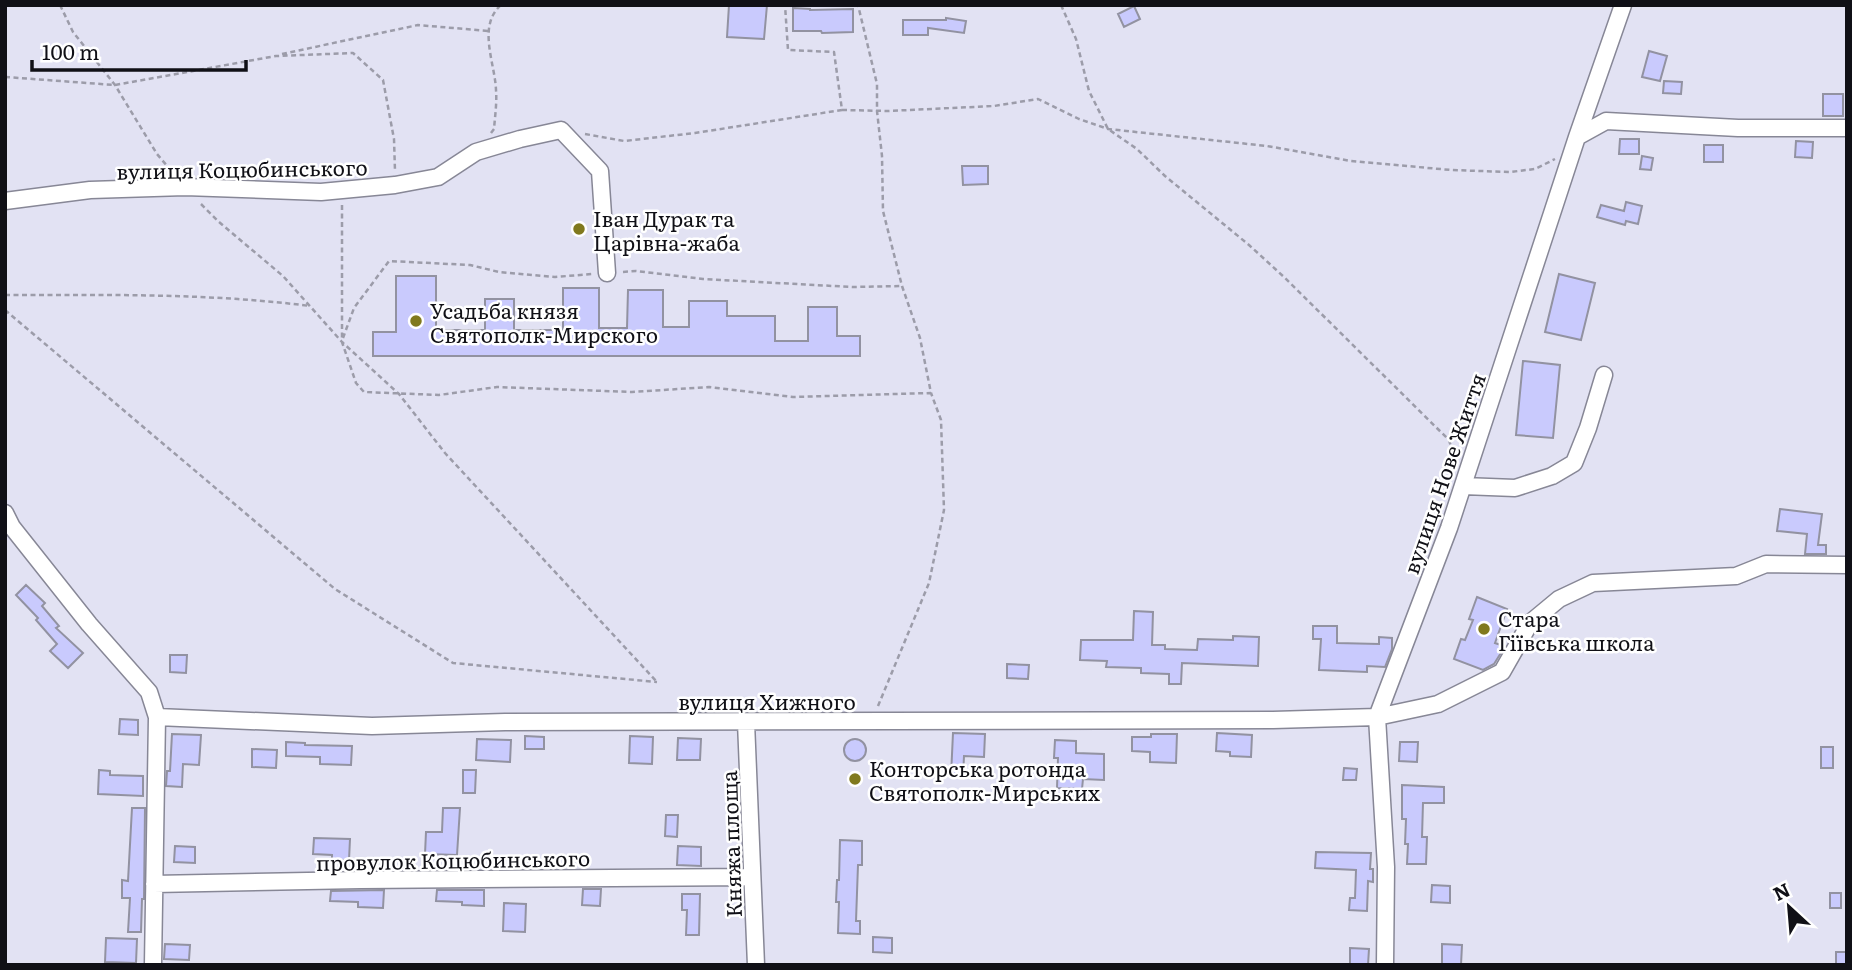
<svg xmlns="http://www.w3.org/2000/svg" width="1852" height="970" font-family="Literata,serif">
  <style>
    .building { fill: #c9cafd; stroke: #9292a1; stroke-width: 2 }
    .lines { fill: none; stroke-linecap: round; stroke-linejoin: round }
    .minor-casing { stroke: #878796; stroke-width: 19 }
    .path { stroke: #9c9ca9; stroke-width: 2.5; stroke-dasharray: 5 3.5; stroke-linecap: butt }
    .minor { stroke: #fff; stroke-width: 16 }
    .poi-dot { fill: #80791e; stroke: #fff; stroke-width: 2.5 }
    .labels { text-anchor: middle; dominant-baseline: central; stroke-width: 5; stroke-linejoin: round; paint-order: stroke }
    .street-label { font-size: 21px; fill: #101016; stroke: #fff }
    .poi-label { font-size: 21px; fill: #101016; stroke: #fff; text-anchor: start }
  </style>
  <rect width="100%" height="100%" fill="#e2e2f3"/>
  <!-- building -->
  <path class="building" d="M729 5H767L764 39 727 37Z
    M1134 6 1140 19 1124 27 1118 14Z
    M793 8 810 9V10L853 9V32L822 33 821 31H793Z
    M946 18 966 21 964 33 928 28V35H903V20H946Z
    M1649 51 1667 56 1660 81 1642 77Z
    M1664 81 1682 82 1681 94 1663 93Z
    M1823 94H1843V116H1823Z
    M1620 139H1639V154H1619Z
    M1796 141 1813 142 1812 158 1795 157Z
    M1704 145H1723V162H1704Z
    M1642 156 1653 158 1651 170 1640 169Z
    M962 166H988V184L963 185Z
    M1626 202 1642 206 1638 224 1626 221 1625 225 1597 217 1601 205 1624 211Z
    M1559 274 1595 283 1581 340 1545 332Z
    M396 276H436V330H485V299H514V330H563V288H599V328H627L628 290H663V327H689V301H727V316H775V341H808V307H837V336H860V356H373V332H396Z
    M1523 361 1560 365 1553 438 1516 435Z
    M1780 509 1822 514 1818 545H1826V554H1805L1807 534 1777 531Z
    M26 585 45 603 42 606 59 626 56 628 83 653 68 668 50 651 57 644 36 620 38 618 16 595Z
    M1477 597 1507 609 1495 643 1504 646V648L1494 664 1483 670 1454 659 1461 639 1465 640 1473 620 1469 619Z
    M1134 611 1153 612 1152 645H1165V649L1197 650 1198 639 1233 640V636L1259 637 1258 666 1182 663 1181 684H1169V674L1141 673V668L1106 667 1107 661 1080 660 1081 640H1133Z
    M1313 626H1337V643L1379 644V637L1392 638V649L1385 667 1367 666V672L1319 670 1321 639H1313Z
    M170 655H187L186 673 170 672Z
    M1007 664 1029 665 1028 679 1007 678Z
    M120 719 138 720V735L119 734Z
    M953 733 985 734 984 757 964 756 963 777 951 776Z
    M1217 733 1252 735 1251 757 1230 756V752L1216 751Z
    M172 734 201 735 199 765 183 764 182 787 166 786 167 771H170Z
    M1151 734H1177L1176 763 1150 762V752L1132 751V737H1151Z
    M525 736 544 737V749H525Z
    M630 736 653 737 652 764 629 763Z
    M678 738 701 739 700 760H677Z
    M844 750a11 11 0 1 1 22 0a11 11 0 1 1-22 0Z
    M477 739 511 740 510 762 476 760Z
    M1055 740 1076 741V753L1104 754V780L1083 779 1082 789 1057 788 1058 758H1054Z
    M286 742 305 743V745L352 746 351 765 320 764V757L286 756Z
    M1400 742H1418L1417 762 1399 761Z
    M1821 747H1833V768H1821Z
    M252 749 277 750 276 768 252 767Z
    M1344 768 1357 769 1356 780H1343Z
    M99 770 110 771V775L143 776V796L98 794Z
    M463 770H476L475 793H463Z
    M1402 785 1444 787V803H1423L1422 837H1427L1426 864H1407L1408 844H1405L1406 819H1402Z
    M132 808H145L144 899H142L141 932H128L130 898H122V880L128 881Z
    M443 808H460L457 855 425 854 426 832H442Z
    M666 815H678L677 837 665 836Z
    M314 838 350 839 349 860H332V855L313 854Z
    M840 840 862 841V865H858L856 921H860V934L838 933 839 902H836L837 880H839Z
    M175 846 195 847V863L174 862Z
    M678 846 701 847V866L677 865Z
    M1316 852 1371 853 1370 869H1373V882L1368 881 1367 911 1349 910 1350 898H1355L1356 870 1315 868Z
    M1432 885 1450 886V903L1431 902Z
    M583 889H601L600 906 582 905Z
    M384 890 383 908 358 907V902L330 901 331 891Z
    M437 890H484V906L462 905V902L436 901Z
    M1830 893H1841V908H1830Z
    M682 894H700L699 935H686L687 910H682Z
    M504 903 526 904 525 932 503 931Z
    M873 937 892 938V953L873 952Z
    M106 938 137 939 136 963 105 962Z
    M165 944 190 945 189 960 164 959Z
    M1442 944 1462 945 1461 965H1442Z
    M1350 948 1369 949 1368 965H1350Z
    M1836 952H1847V964H1836Z"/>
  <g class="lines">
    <defs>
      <path id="minor" d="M1577 137 1606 121 1738 128H1847
        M5 201 90 190 185 187 321 192 395 185 438 177 476 152 520 139 561 130 600 171 607 273
        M1463 486 1515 488 1552 476 1574 463 1588 428 1604 375
        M5 513 12 527 89 624 149 692 157 717 153 965
        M157 717 372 726 505 722 1273 720 1377 717 1438 704 1502 672 1530 623 1559 599 1593 583 1736 576 1766 564 1847 565
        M746 722 756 965
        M154 884 361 880 752 877
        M1385 965 1386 867 1377 717 1449 528 1577 137 1623 5"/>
    </defs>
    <!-- minor casing -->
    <use href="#minor" class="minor-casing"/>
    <!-- path -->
    <path class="path" d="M60 5 73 32 115 85 157 154 173 173
      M1061 5 1076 39 1089 91 1108 129 1137 149 1165 176 1249 245 1284 277 1449 440 1455 460
      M282 54 418 25 488 31
      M5 77 115 85 276 56 353 53 383 80 394 139 395 171
      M842 110 888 111 994 106 1038 99 1079 119 1108 129 1267 146 1351 161 1451 170 1510 172 1535 169 1555 159
      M491 133 494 129C495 116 497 103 496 90 495 63 477 26 501 5
      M585 134 624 141 695 133 842 110 834 52 788 50 785 5
      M201 204 219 222 283 276 342 342 399 394 445 453 657 682
      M342 205V342L356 383 364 392 439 395 497 387 632 392 709 387 793 397 931 393 920 338 902 286 883 211 882 156 877 111V84L858 5
      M623 272 636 271 703 279 852 287 902 286
      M5 295C107 295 209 293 310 306
      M5 310 335 589 453 663 657 682
      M343 338 354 308 389 261 470 265 499 272 555 277 592 274
      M878 706 929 583 944 510 941 420 931 393"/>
    <!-- minor -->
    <use href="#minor" class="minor"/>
  </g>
  <!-- markers -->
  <g class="poi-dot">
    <circle cx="579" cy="229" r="7"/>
    <circle cx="416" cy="321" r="7"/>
    <circle cx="1484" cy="629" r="7"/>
    <circle cx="855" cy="779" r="7"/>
  </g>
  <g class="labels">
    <!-- street labels -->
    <g class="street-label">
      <text transform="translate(242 168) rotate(-1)">вулиця Коцюбинського</text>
      <text transform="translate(1443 473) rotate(-71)">вулиця Нове Життя</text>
      <text x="767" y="700">вулиця Хижного</text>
      <text transform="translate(730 844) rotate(-92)">Княжа площа</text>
      <text transform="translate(453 859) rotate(-1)">провулок Коцюбинського</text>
    </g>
    <!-- poi labels -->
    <g class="poi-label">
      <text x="593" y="217">Іван Дурак та<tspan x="593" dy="24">Царівна-жаба</tspan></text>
      <text x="430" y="309">Усадьба князя<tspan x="430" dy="24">Святополк-Мирского</tspan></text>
      <text x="1498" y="617">Стара<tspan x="1498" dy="24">Гіївська школа</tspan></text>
      <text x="869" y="767">Конторська ротонда<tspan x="869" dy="24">Святополк-Мирських</tspan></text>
    </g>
  </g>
  <!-- border -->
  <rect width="1852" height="970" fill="none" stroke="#101016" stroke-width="14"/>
  <!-- north arrow -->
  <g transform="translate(1789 907) rotate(334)" stroke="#ffffff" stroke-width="5" paint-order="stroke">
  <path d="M0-5L12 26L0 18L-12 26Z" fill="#101016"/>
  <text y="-10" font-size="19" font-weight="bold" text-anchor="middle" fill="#101016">N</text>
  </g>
  <!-- scale -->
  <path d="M32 60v10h214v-10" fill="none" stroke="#101016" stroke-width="3.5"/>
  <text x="42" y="60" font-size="21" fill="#101016" stroke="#ffffff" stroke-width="5" paint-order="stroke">100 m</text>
</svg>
